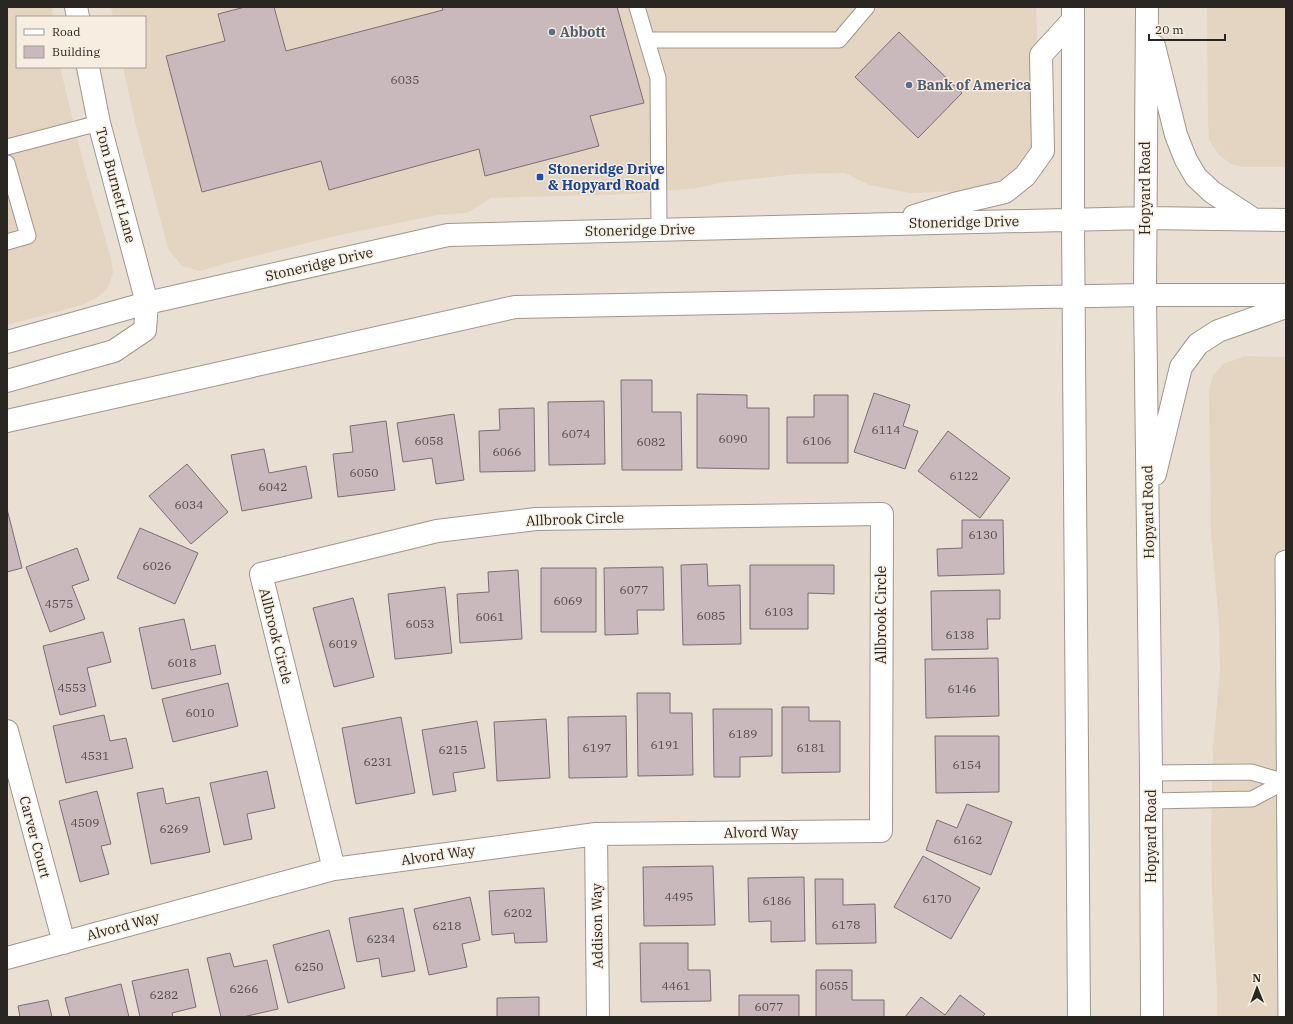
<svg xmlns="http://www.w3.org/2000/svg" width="1293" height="1024" font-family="'IBM Plex Serif',serif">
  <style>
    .built { fill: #e4d5c3 }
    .building { fill: #c9b8bc; stroke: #7d6d72 }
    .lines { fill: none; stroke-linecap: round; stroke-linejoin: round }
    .service-casing { stroke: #a0978b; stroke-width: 17 }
    .minor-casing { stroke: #a0978b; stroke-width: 24 }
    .secondary-casing { stroke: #a0978b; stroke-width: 24 }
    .service { stroke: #fff; stroke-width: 15 }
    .minor { stroke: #fff; stroke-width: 22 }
    .secondary { stroke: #fff; stroke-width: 22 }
    .service-dot { fill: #5c6f8a; stroke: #f7ede0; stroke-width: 1.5 }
    .transit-dot { fill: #1a4fb4; stroke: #f7ede0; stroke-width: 1.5 }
    .labels { text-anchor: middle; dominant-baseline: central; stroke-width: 3; stroke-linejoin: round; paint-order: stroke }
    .number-label { font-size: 12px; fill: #524b48 }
    .service-label { font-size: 14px; font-weight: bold; fill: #4e5e75; stroke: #f7ede0; text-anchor: start }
    .transit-label { font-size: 14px; font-weight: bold; fill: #164399; stroke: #f7ede0; text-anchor: start }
    .street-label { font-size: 14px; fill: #2a2722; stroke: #f7ede0 }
  </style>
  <rect width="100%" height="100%" fill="#e9e0d3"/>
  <!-- built -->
  <path class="built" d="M7 7H52V8L53 17H17V67H60L85 169 111 258 113 273 108 288 97 298 82 305 7 325Z
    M111 7H1036L1040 104 1033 155 1007 182 965 191 909 193 869 185 845 173 798 174 724 182 698 188 631 194 491 198 467 213 437 215 331 237 227 263 200 271 182 266 168 249 135 122 123 67H145V17H113Z
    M1207 7H1286V167H1242L1231 164 1219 155 1209 140 1208 123Z
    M1245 356 1286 357V1017H1217V993L1212 894 1211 833 1213 747 1220 672 1219 623 1211 535 1209 389 1213 376 1223 364Z"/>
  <!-- building -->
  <path class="building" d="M245 7H274L286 51 443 10 442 7H617L644 103 590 116 599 146 485 176 479 149 329 190 321 161 202 192 166 56 225 41 218 14Z
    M899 32 962 93 918 138 855 77Z
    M621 380H652V412H681L682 470H622Z
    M874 393 910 405 903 426 918 431 905 469 854 452Z
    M697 394 747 395V408H769V469L697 468Z
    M814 395H848V463H787V417H814Z
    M604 401 605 464 549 465 548 402Z
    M534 408 535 471 480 472 479 431 500 430 499 409Z
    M454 414 464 480 436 484 432 458 403 462 397 423Z
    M386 421 395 490 338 497 333 454 353 452 350 426Z
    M948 431 1010 478 980 518 918 471Z
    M264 449 269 473 306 466 312 498 242 511 231 455Z
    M187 464 228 512 191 544 149 496Z
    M7 509 22 568 7 572Z
    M962 520H1003L1004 574 938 576 937 549 962 548Z
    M140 528 198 553 175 604 117 578Z
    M77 548 89 580 72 586 85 619 50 632 26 567Z
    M707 564 708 586 740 585 741 644 683 645 681 565Z
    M750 565H834V594L808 593V629H750Z
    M663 567 664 610H637L638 634 605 635 604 568Z
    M541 568H596V632H541Z
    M518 570 522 639 460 643 457 594 489 592 488 572Z
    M445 587 452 653 395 659 388 594Z
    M1000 590V619H987L988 649 932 650 931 591Z
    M353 598 374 677 334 687 313 608Z
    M184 619 191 650 215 645 221 674 152 689 139 628Z
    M103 632 111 662 87 668 96 706 60 715 43 646Z
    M998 658 999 716 926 718 925 659Z
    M228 683 238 726 173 742 162 699Z
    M637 693H670V713H692L693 775 638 776Z
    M782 707H809V721H840V772L782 773Z
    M713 709H772V756L740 757V777H714Z
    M104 715 110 741 126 738 133 768 66 783 53 726Z
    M626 716 627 777 569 778 568 717Z
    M401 717 415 793 356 804 342 728Z
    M546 719 550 778 497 781 494 722Z
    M477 721 485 768 453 773 456 791 433 795 422 730Z
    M935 736H999V792L936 793Z
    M267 771 275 808 247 814 252 839 224 845 210 783Z
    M163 788 166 804 199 797 210 852 151 864 137 793Z
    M97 791 111 844 101 846 109 874 80 882 59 801Z
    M967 804 1012 822 991 875 926 850 937 820 957 828Z
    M923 856 980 888 951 939 894 907Z
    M713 866 715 925 644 926 643 867Z
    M804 877 805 941 771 942V921L749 922 748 878Z
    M815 879H843V905L875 904 876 943 816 944Z
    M544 888 547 942 515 943 514 933 492 935 489 891Z
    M470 897 480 940 462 944 467 967 429 975 414 909Z
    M403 908 415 971 382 977 379 958 357 962 349 918Z
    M329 930 345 988 288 1003 273 945Z
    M640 943H688V970H710L711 1001 641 1002Z
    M230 953 234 967 267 960 278 1009 243 1017H221L207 958Z
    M188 969 196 1007 172 1013 173 1017H140L132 981Z
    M816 970H852V1000H884V1017H816Z
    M121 984 129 1017H70L65 998Z
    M739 995H799V1017H739Z
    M960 995 985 1014 982 1017H905L921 997 945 1015Z
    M539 997V1017H497V998Z
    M48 1000 52 1017H20L18 1006Z"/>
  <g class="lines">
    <defs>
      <path id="service" d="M637 7 658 78 659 230
        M647 40H839L867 7
        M7 147 99 123
        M7 163 28 236 7 242
        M1151 773 1251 772 1286 782
        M1151 801 1252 799 1284 782
        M1286 1017 1283 559 1286 558"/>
      <path id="minor" d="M76 7 78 17
        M88 67 99 123 147 303
        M7 731 64 943
        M596 834 598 1017
        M7 958 334 869 596 834 881 831 882 514 536 519 437 531 261 574 334 869"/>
      <path id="secondary" d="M1073 7V219L1079 1017
        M1147 7 1145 295 1151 773 1152 1017
        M1154 46 1176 135 1186 160 1196 177 1212 192 1253 219
        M914 216 954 204 1005 192 1025 176 1043 151 1041 55 1073 20
        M7 342 147 303 448 235 1145 218 1286 220
        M7 381 114 351 145 330 147 303
        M7 421 515 307 1145 295H1286
        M1155 474 1181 367 1198 344 1218 331 1286 307"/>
    </defs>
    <!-- service casing -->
    <use href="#service" class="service-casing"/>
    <!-- minor casing -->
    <use href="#minor" class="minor-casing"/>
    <!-- secondary casing -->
    <use href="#secondary" class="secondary-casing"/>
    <!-- service -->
    <use href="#service" class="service"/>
    <!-- minor -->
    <use href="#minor" class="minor"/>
    <!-- secondary -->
    <use href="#secondary" class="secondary"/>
  </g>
  <!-- markers -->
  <g class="service-dot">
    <circle cx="552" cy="32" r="4"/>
    <circle cx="909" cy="85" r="4"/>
  </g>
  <rect class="transit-dot" x="536" y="173" width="8" height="8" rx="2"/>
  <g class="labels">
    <!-- number labels -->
    <g class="number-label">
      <text x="405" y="79">6035</text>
      <text x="886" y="429">6114</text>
      <text x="576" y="433">6074</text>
      <text x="733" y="438">6090</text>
      <text x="429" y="440">6058</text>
      <text x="817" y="440">6106</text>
      <text x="651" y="441">6082</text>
      <text x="507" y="451">6066</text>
      <text x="364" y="472">6050</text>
      <text x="964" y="475">6122</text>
      <text x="273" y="486">6042</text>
      <text x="189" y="504">6034</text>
      <text x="983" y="534">6130</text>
      <text x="157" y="565">6026</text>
      <text x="634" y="589">6077</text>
      <text x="568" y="600">6069</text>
      <text x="59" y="603">4575</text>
      <text x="779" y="611">6103</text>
      <text x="711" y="615">6085</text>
      <text x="490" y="616">6061</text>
      <text x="420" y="623">6053</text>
      <text x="960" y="634">6138</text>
      <text x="343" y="643">6019</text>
      <text x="182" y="662">6018</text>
      <text x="72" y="687">4553</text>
      <text x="962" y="688">6146</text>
      <text x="200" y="712">6010</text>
      <text x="743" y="733">6189</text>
      <text x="665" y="744">6191</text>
      <text x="597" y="747">6197</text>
      <text x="811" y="747">6181</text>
      <text x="453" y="749">6215</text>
      <text x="95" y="755">4531</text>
      <text x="378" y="761">6231</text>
      <text x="967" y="764">6154</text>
      <text x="85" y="822">4509</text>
      <text x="174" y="828">6269</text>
      <text x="968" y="839">6162</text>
      <text x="679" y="896">4495</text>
      <text x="937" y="898">6170</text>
      <text x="777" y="900">6186</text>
      <text x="518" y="912">6202</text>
      <text x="846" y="924">6178</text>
      <text x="447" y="925">6218</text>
      <text x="381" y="938">6234</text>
      <text x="309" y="966">6250</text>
      <text x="676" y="985">4461</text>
      <text x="834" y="985">6055</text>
      <text x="244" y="988">6266</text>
      <text x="164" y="994">6282</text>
      <text x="769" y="1006">6077</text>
    </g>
    <!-- service labels -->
    <g class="service-label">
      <text x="560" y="32">Abbott</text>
      <text x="917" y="85">Bank of America</text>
    </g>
    <!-- transit labels -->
    <g class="transit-label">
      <text x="548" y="169">Stoneridge Drive<tspan x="548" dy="16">&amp; Hopyard Road</tspan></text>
    </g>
    <!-- street labels -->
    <g class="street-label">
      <text transform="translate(116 185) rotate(75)">Tom Burnett Lane</text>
      <text transform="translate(1145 188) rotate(-90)">Hopyard Road</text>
      <text transform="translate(964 222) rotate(-1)">Stoneridge Drive</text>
      <text transform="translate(640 230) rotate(-1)">Stoneridge Drive</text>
      <text transform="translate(319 264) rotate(-13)">Stoneridge Drive</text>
      <text transform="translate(1148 512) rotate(-91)">Hopyard Road</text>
      <text transform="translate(575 519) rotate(-2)">Allbrook Circle</text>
      <text transform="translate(881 615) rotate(-90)">Allbrook Circle</text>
      <text transform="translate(276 636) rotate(76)">Allbrook Circle</text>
      <text transform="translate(761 832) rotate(-1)">Alvord Way</text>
      <text transform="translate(1151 836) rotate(-90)">Hopyard Road</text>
      <text transform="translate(35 837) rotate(75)">Carver Court</text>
      <text transform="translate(438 855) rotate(-8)">Alvord Way</text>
      <text transform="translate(123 926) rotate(-15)">Alvord Way</text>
      <text transform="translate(597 926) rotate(-91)">Addison Way</text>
    </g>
  </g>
  <!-- border -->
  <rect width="1293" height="1024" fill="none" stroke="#2a2722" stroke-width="16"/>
  <!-- legend -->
  <rect x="16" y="16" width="130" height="52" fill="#f7ede0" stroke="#a59e94"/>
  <rect x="24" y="29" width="20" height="6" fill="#ffffff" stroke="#a59e94"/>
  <text x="52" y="36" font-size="12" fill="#2a2722">Road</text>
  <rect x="24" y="46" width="20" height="12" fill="#c9b8bc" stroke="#a59e94"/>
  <text x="52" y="56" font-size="12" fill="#2a2722">Building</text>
  <!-- north arrow -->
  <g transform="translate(1257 988) rotate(359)" stroke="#f7ede0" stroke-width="3" paint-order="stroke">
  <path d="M0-3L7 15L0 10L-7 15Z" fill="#2a2722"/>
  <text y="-6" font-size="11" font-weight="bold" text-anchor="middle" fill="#2a2722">N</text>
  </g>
  <!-- scale -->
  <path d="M1149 34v6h76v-6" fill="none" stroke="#2a2722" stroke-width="2"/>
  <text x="1155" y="34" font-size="12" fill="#2a2722" stroke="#f7ede0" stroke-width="3" paint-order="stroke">20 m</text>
</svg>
